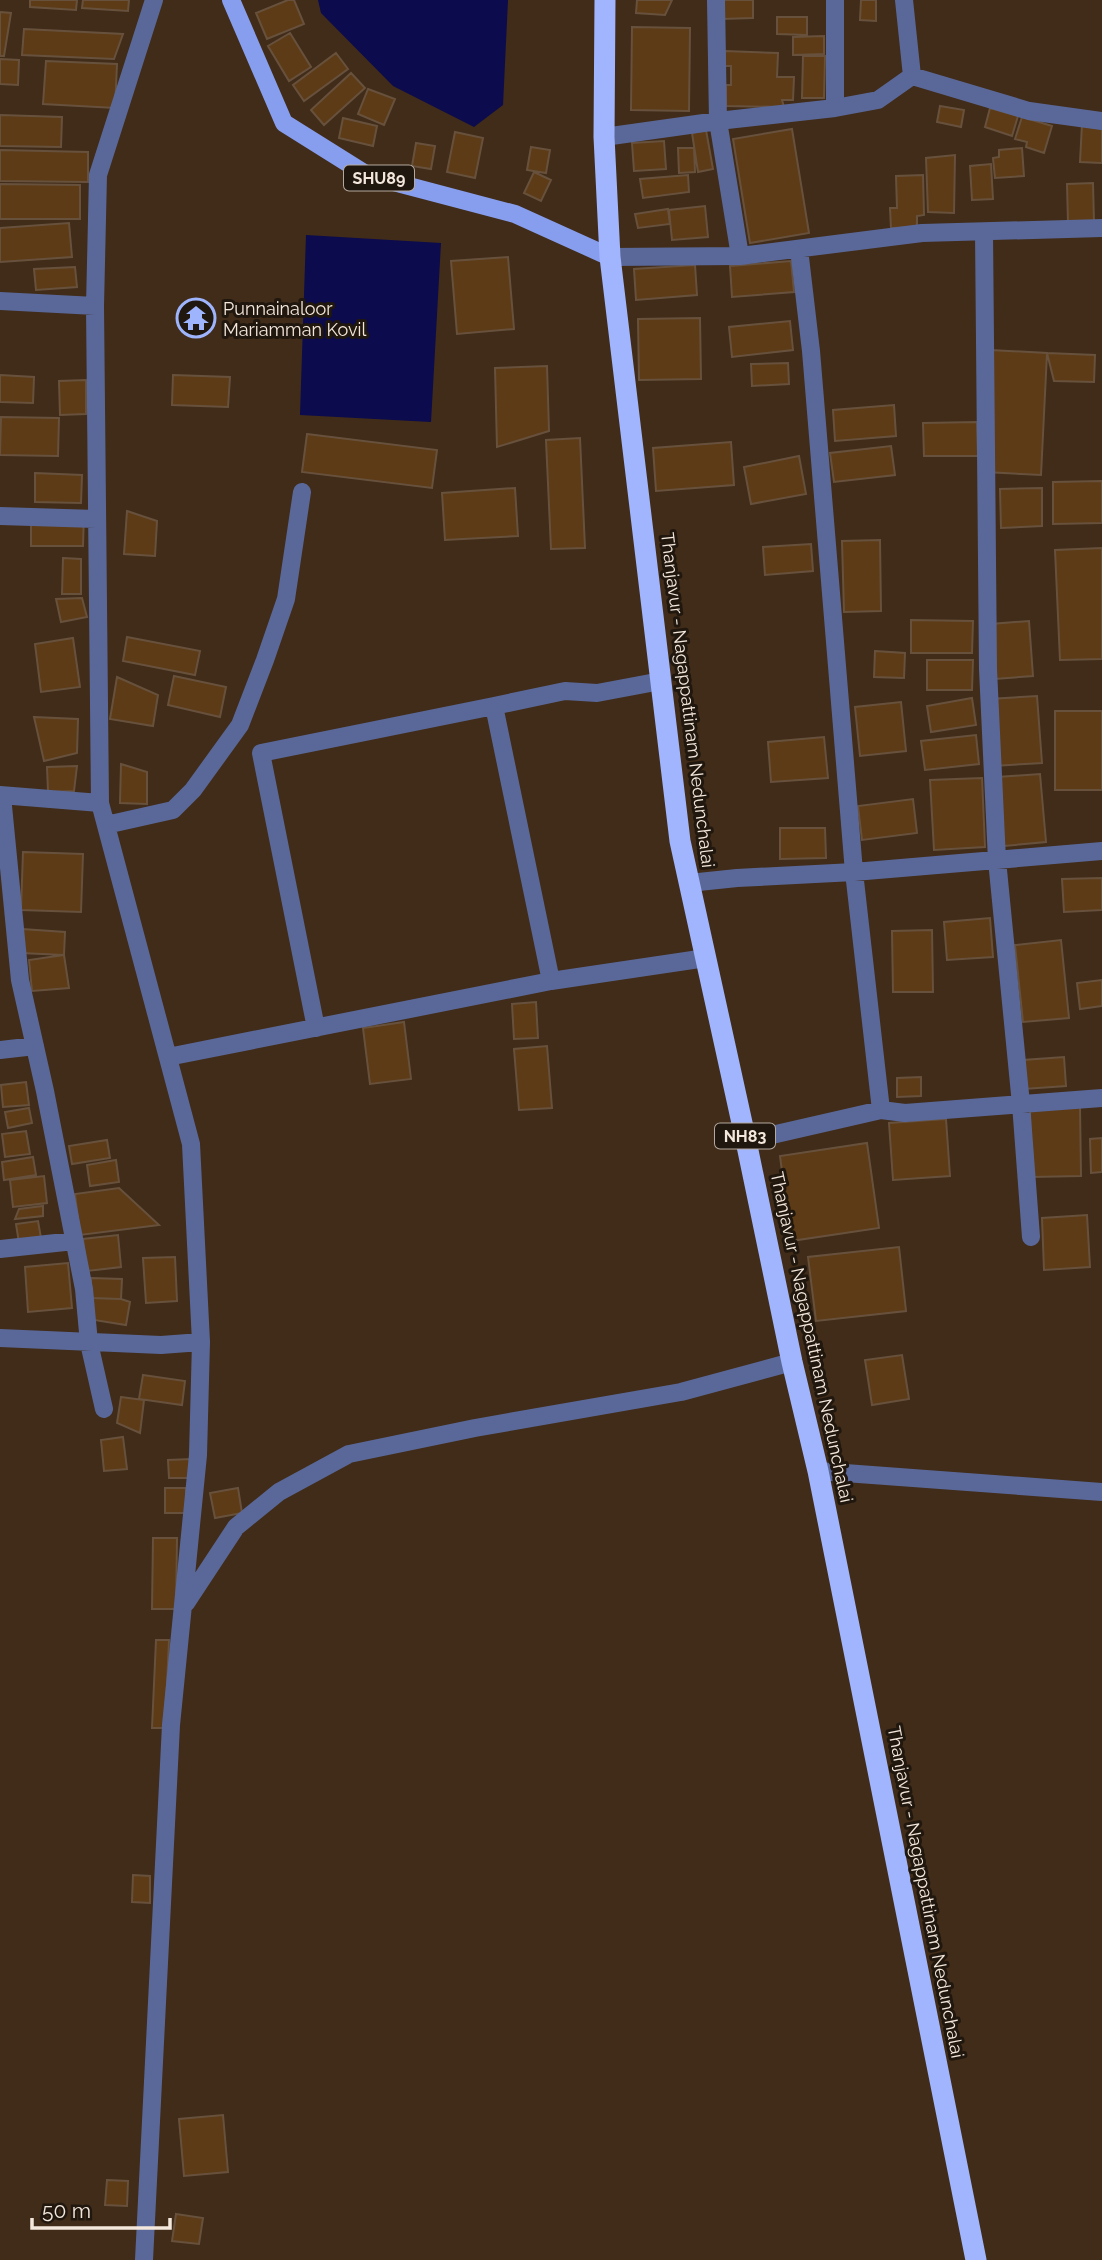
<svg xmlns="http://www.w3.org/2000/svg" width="1102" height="2260" font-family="Raleway,sans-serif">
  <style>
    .water { fill: #0b0b4d }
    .building { fill: #5c3b16; stroke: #67513d; stroke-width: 2 }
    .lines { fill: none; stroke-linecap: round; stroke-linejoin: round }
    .minor { stroke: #5a6899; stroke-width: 18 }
    .major { stroke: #879eee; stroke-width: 18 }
    .highway { stroke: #a0b5fd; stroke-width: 21 }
    .labels { text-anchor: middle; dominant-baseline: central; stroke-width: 6; stroke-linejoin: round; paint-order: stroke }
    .shield { fill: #20170e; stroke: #b4a99e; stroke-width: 2 }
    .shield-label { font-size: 16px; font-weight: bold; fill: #f4e7db }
    .poi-label { font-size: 18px; fill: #f4e7db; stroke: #20170e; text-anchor: start }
    .street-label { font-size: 18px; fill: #f4e7db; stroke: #20170e }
  </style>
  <rect width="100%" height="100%" fill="#402c19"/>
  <!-- water -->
  <path class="water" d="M318 0H508L503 105 474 127 393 86 321 13Z
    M306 235 441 243 431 422 300 415Z"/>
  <!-- building -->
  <path class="building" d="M30 0H77L76 10 30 7Z
    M83 0H129L128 11 82 8Z
    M288 0H294L304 24 267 39 256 13Z
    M637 0H672L665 15 636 13Z
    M721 0H753V18L721 19Z
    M861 0H876V21L860 20Z
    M0 12 11 13 4 56H0Z
    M777 17H807V35L777 34Z
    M632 27 690 28 689 111 631 110Z
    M24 29 123 34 114 59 22 55Z
    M290 33 311 67 289 81 268 46Z
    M824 36V54L793 55V37Z
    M725 51 778 53 777 77H794L793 100H782L784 107 726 106V85H731V66H725Z
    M336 53 348 69 304 101 293 85Z
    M803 56H825L824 98H802Z
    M0 59 19 60 18 85 0 84Z
    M46 61 117 64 115 108 43 104Z
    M351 73 365 88 324 125 311 110Z
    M368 89 395 99 384 125 358 114Z
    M940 106 964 110 961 127 937 122Z
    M990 108 1018 116 1012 136 985 127Z
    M0 115 62 117 61 147 0 146Z
    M1022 117 1052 126 1044 153 1026 147 1027 142 1015 139Z
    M343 118 377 126 373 146 339 138Z
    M1082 124 1102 125V163L1080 162Z
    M792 129 809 233 750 243 733 139Z
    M706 130 713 169 698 172 692 133Z
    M455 132 483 138 475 178 447 172Z
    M664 141 666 169 634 171 632 143Z
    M416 143 435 146 431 169 412 166Z
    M531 147 550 150 546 173 527 170Z
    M678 148H694L695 172 679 173Z
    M1022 148 1024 176 995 178 993 158 999 157V150Z
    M0 150 88 152V182L0 181Z
    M955 155 954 213 928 212 926 158Z
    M991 164 993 199 972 200 970 166Z
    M534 172 551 180 541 201 524 193Z
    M688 175 689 192 643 198 640 179Z
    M923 175 924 215 917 216V227L891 228 890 208H897L896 176Z
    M1093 183 1094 223H1068L1067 184Z
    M0 184 80 185V219H0Z
    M705 206 708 237 672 240 669 210Z
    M668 209 670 224 638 228 635 214Z
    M69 223 72 257 0 262V228Z
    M508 257 514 329 457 334 451 261Z
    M791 261 794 292 732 297 730 266Z
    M695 265 697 295 636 300 634 269Z
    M75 267 77 287 36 290 34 269Z
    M700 318 701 379 639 380 638 319Z
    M790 321 793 350 732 357 729 327Z
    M990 350 1047 353 1041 475 985 472Z
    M1047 353 1095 355 1094 382 1054 381Z
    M788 363 789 384 752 386 751 364Z
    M547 366 549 431 497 447 495 368Z
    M0 375 34 377 33 403 0 402Z
    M173 375 230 377 228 407 172 405Z
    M86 380V414L60 415 59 381Z
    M894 405 896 436 835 441 833 410Z
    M1 417 59 418 58 456 0 455Z
    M977 422 978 456H924L923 423Z
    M307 434 437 450 432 488 302 472Z
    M580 438 585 548 551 549 546 440Z
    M731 442 734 485 656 491 653 448Z
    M891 446 895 475 834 482 830 453Z
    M799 456 806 494 751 504 744 467Z
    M35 473 82 475 81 503 35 502Z
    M1102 481V523L1053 524V482Z
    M515 488 518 536 445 540 442 493Z
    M1042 488V526L1001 528 1000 489Z
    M127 511 157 521 155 556 124 554Z
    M31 513H84L83 546H31Z
    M880 540 881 611 844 612 842 541Z
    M811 544 813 571 765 575 763 547Z
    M1102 548V659L1060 660 1055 550Z
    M63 558 81 559V594H62Z
    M82 598 87 617 61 622 56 599Z
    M911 620 973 621 972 653H911Z
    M1029 621 1033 676 995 679 991 624Z
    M127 637 200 651 195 675 123 661Z
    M73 638 80 687 41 692 35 644Z
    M875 651 905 653 904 678 874 677Z
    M927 660H973L972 690H927Z
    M174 676 226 687 220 717 168 705Z
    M117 677 158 695 153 726 110 719Z
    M1037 696 1042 763 993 766 989 699Z
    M972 698 976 725 931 732 927 706Z
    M901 702 906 751 860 756 855 707Z
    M1055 711H1102V790H1055Z
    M34 717 78 719 77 753 44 761Z
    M976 735 979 764 925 770 921 741Z
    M824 737 828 778 771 782 768 742Z
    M121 764 147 772V804L120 803Z
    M77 766 74 791 48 792 47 767Z
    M1040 774 1046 842 1004 846 998 777Z
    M982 778 985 847 934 850 930 780Z
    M913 799 917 833 862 840 858 806Z
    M780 828H825L826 858 780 859Z
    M23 852 83 854 81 912 21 910Z
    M1102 878V910L1064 912 1062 879Z
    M990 918 993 957 947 960 944 922Z
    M22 929 65 932 64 955 21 953Z
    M932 930 933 992H893L892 931Z
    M1061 940 1069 1018 1023 1022 1015 945Z
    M64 955 69 988 32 991 29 960Z
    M1102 980V1006L1080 1009 1077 983Z
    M536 1002 538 1038 514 1039 512 1004Z
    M404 1022 411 1079 370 1084 363 1028Z
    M547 1046 552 1108 519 1110 514 1049Z
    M1064 1057 1066 1086 1024 1089 1023 1060Z
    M921 1077V1096L897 1097V1078Z
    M26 1082 29 1105 3 1107 1 1085Z
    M1080 1107 1081 1176 1031 1177 1030 1108Z
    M29 1108 32 1123 8 1128 5 1112Z
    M946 1119 950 1176 893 1180 889 1123Z
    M26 1131 30 1154 5 1157 2 1134Z
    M1102 1138V1172L1091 1173 1090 1139Z
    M107 1140 110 1158 72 1164 69 1146Z
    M867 1143 879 1228 791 1241 780 1156Z
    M33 1157 36 1175 4 1180 2 1162Z
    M116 1160 119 1182 90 1186 87 1165Z
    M44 1176 47 1203 13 1207 10 1180Z
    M119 1188 159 1225 80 1235 75 1194Z
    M43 1206V1216L15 1219 19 1209Z
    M1087 1215 1090 1267 1044 1270 1042 1218Z
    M38 1221 41 1238 19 1243 16 1224Z
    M118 1235 121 1267 87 1271 83 1239Z
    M899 1247 906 1311 816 1321 808 1257Z
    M175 1257 177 1301 146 1303 143 1258Z
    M68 1263 72 1308 28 1312 25 1267Z
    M91 1278 122 1279 121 1299 91 1298Z
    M91 1298 121 1299 130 1302 126 1325 94 1320Z
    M902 1355 909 1399 872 1405 865 1360Z
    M143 1375 185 1381 182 1405 139 1399Z
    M121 1397 144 1400 140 1433 117 1423Z
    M123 1437 127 1469 104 1471 101 1440Z
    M192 1459 193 1478H169L168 1460Z
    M165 1488H186V1513H165Z
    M238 1488 242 1513 215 1518 210 1493Z
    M153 1538H177L176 1609H152Z
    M156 1640H169L165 1728H152Z
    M133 1875 150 1876V1903L132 1902Z
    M223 2115 228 2172 184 2176 179 2119Z
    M107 2180 128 2181 127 2206 105 2205Z
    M176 2214 203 2218 199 2244 172 2241Z"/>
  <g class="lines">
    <!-- minor -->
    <path class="minor" d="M716 0 718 121 740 256
      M904 0 912 76 1029 111 1102 121
      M835 108V0
      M604 137 718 121 835 108 878 100 912 76
      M984 232 988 669 997 860 1021 1104 1031 1237
      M799 249 811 351 854 872 881 1110
      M610 257 740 256 922 233 1102 228
      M0 301 95 306
      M0 516 96 519
      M494 706 565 691 597 693 661 681
      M0 795 100 803
      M2 796 20 980 45 1091 84 1289 89 1343 104 1409
      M106 825 173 810 193 790 240 725 265 660 286 599 302 492
      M689 883 737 878 854 872 1102 851
      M316 1028 261 753 494 706 551 981
      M0 1050 35 1046
      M168 1057 551 981 706 958
      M746 1141 881 1110 905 1113 1102 1098
      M0 1249 74 1241
      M0 1338 161 1345 201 1342
      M818 1471 1102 1492
      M186 1603 236 1527 279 1492 349 1454 475 1428 681 1392 792 1362
      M144 2260 171 1725 198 1455 201 1342 191 1144 100 803 95 306 98 175 154 0"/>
    <!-- major -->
    <path class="major" d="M231 0 284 123 367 175 515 214 610 257"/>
    <!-- highway -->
    <path class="highway" d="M605 0 604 137 610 257 680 841 746 1141 792 1362 818 1471 976 2260"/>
  </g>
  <!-- icons -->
  <defs>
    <symbol id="temple-ring" viewBox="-11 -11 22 22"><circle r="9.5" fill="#20170e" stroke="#9eb4fd" stroke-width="1.5"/><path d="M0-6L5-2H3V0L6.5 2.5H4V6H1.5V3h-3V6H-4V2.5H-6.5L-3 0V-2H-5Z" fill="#9eb4fd"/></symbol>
  </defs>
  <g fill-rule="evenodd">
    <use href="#temple-ring" x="174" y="296" width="44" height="44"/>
  </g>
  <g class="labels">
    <!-- shield labels -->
    <g class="shield">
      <rect x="344" y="165.5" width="70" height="25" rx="5"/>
      <rect x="715" y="1123.5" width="60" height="25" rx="5"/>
    </g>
    <g class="shield-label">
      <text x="379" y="178">SHU89</text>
      <text x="745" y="1136">NH83</text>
    </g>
    <!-- poi labels -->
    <g class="poi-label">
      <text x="223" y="308">Punnainaloor<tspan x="223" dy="21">Mariamman Kovil</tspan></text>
    </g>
    <!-- street labels -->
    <g class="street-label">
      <text transform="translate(688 700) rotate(83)">Thanjavur - Nagappattinam Nedunchalai</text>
      <text transform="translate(812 1337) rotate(78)">Thanjavur - Nagappattinam Nedunchalai</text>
      <text transform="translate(926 1892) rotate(79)">Thanjavur - Nagappattinam Nedunchalai</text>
    </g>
  </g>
  <!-- scale -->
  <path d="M32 2218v10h138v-10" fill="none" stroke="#f4e7db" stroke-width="3.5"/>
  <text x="42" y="2218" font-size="21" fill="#f4e7db" stroke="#20170e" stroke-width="5" paint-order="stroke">50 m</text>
</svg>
